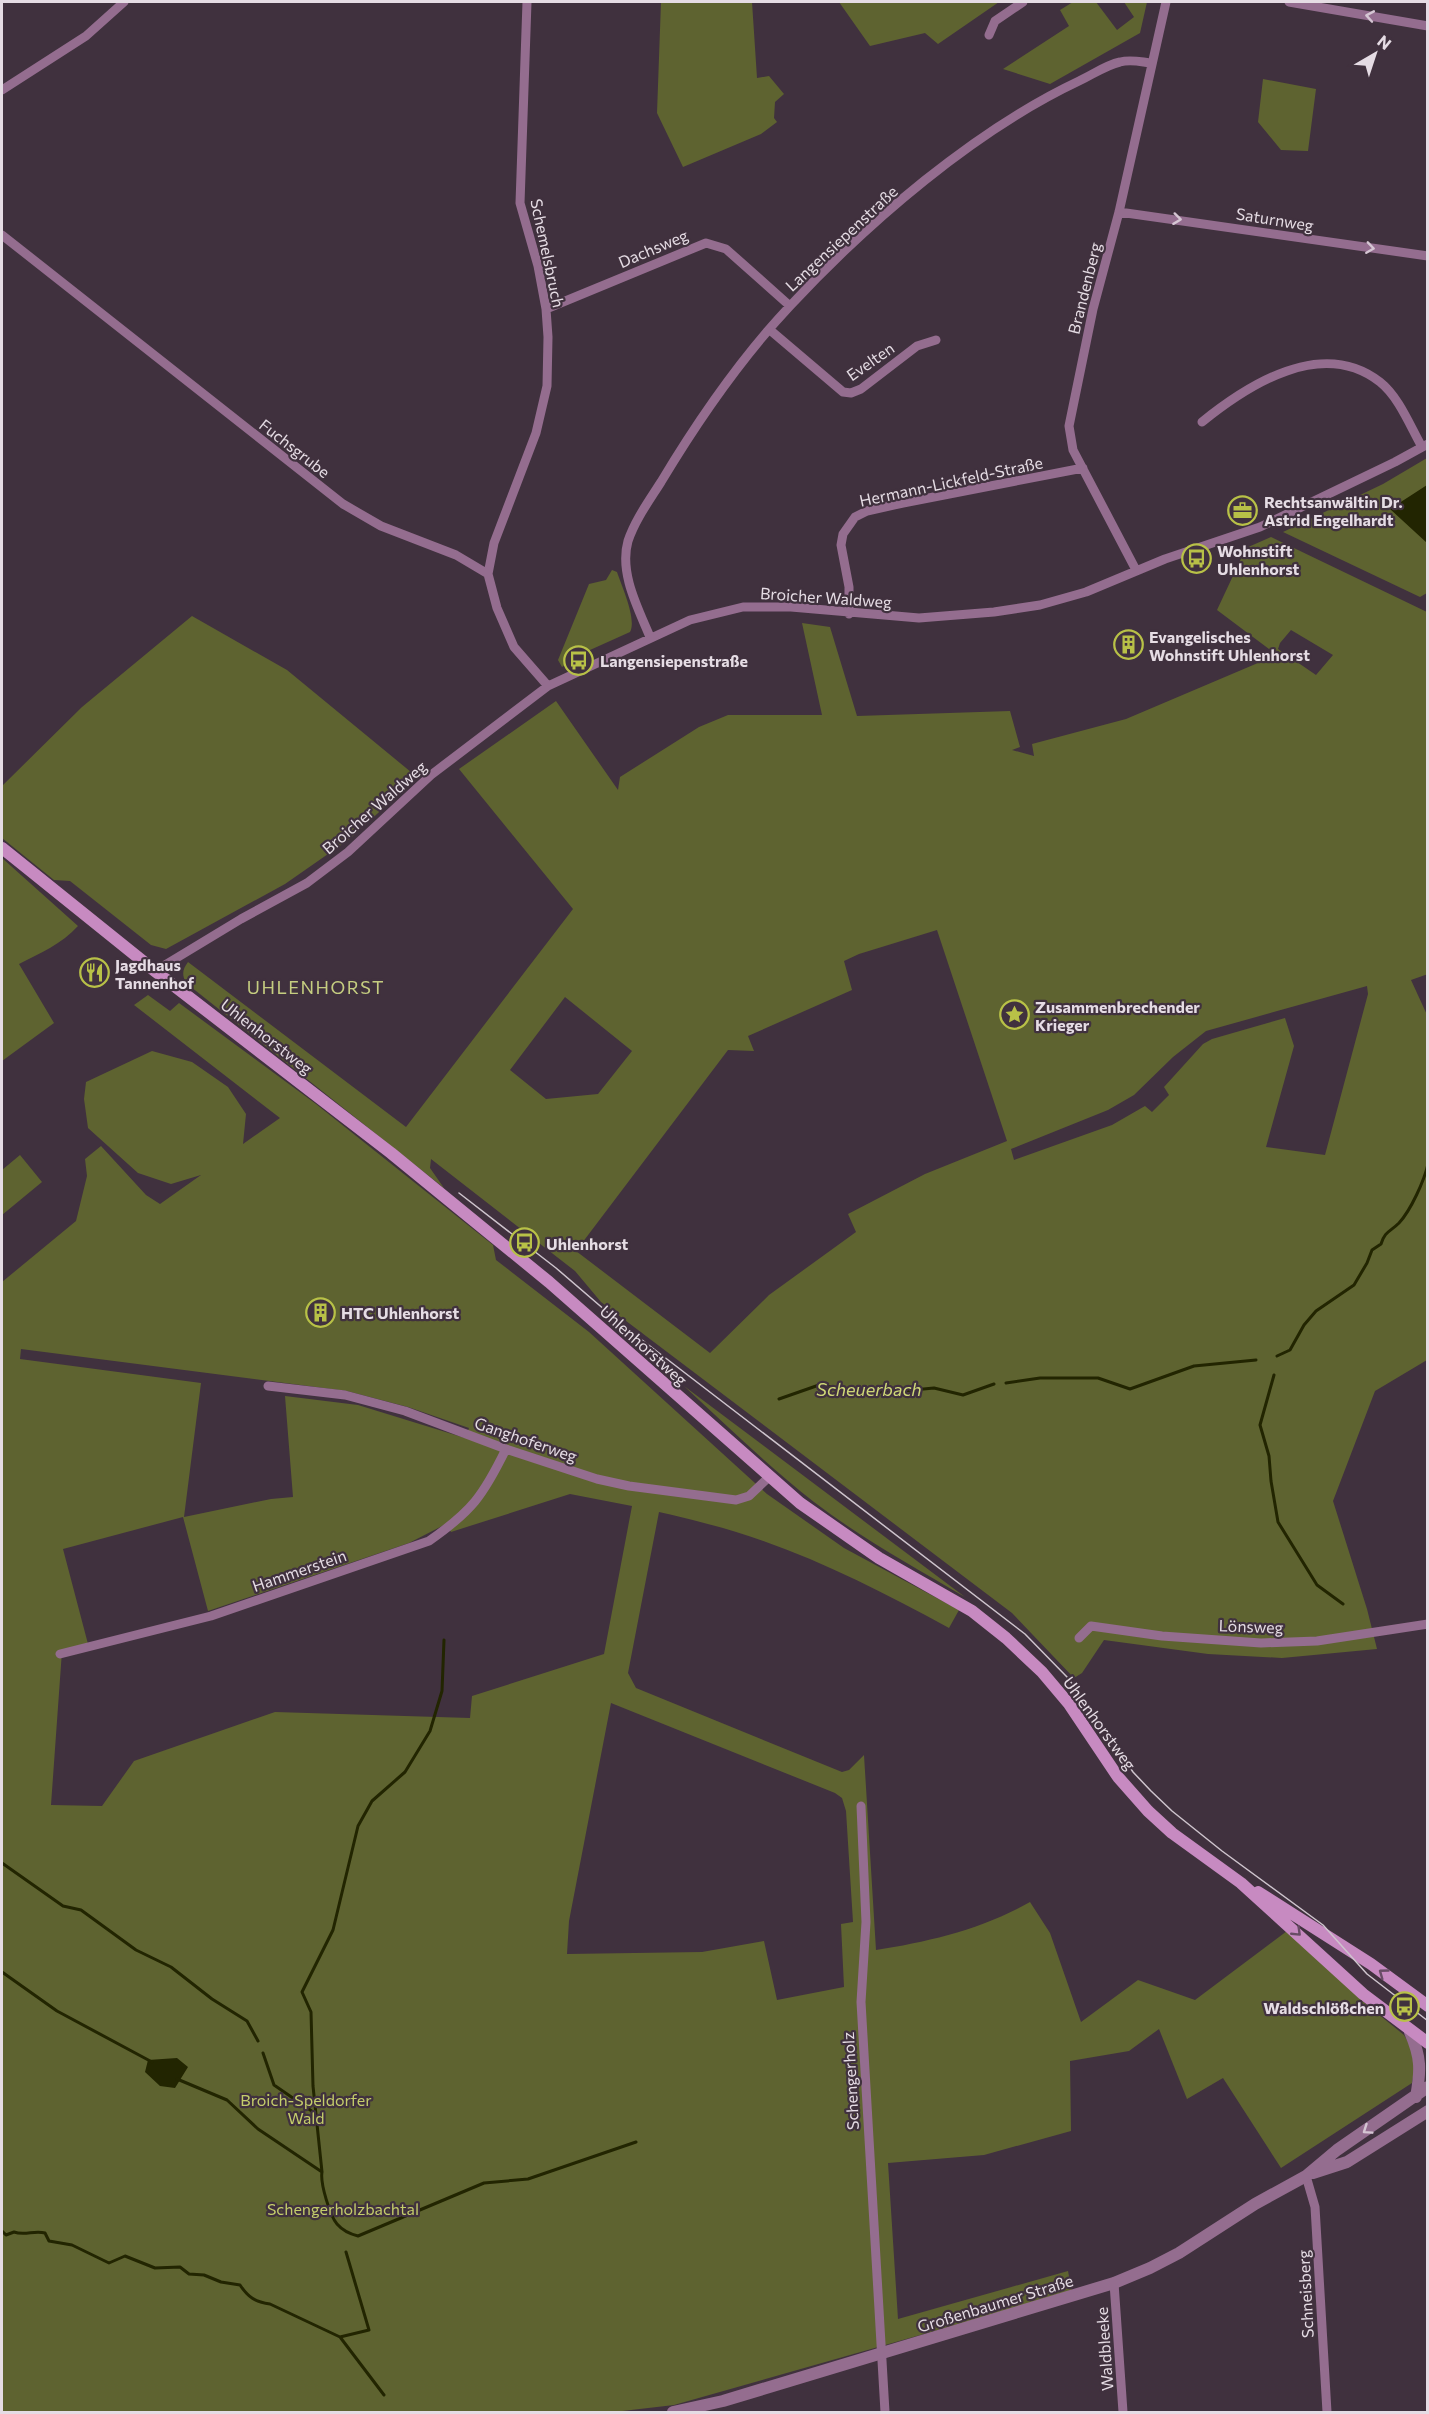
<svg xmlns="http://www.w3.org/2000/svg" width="1429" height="2414" font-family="Commissioner,sans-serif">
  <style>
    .green { fill: #5e6330; fill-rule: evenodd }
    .water { fill: #222501 }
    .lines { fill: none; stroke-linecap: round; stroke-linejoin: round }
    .stream { stroke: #222501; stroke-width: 3 }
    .minor { stroke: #946d8f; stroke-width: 9 }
    .tertiary { stroke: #946d8f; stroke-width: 12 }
    .secondary { stroke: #c78ac1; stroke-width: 12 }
    .tram { stroke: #cec4cd; stroke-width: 1.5 }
    .oneway { stroke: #d5c6d3 }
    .oneway2 { stroke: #684c65 }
    .labels { text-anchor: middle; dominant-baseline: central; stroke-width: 4.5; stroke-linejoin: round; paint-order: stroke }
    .street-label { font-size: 16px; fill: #e5dce4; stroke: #40313e }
    .poi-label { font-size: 16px; font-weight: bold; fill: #e5dce4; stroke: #40313e; text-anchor: start }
    .park-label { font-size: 16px; fill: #c4cd6b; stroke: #40313e }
    .neighbourhood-label { font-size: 18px; letter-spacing: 1.5px; fill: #c5cd80; stroke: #40313e }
    .water-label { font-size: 18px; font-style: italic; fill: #cfd877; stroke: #40313e }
  </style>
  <rect width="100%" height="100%" fill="#40313e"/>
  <!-- green -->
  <path class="green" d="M661 2H752L757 78 769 76 784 94 775 102 774 118 777 122 761 134 683 167 657 113Z
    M839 2H999L938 44 925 33 870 46Z
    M1073 2H1096L1117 30 1134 17 1124 2H1147L1140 33 1050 84 1003 69 1069 26 1060 10Z
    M1263 79 1316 89 1308 151 1281 150 1258 122Z
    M1427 458V593L1420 597 1283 532 1383 484Z
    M1271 537 1427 612 1428 974 1411 980 1428 1017 1427 1360 1375 1391 1333 1501 1367 1609 1377 1649 1282 1658 1208 1654 1104 1640 1082 1673 1074 1678 1012 1613 601 1302 575 1271 431 1159 430 1168 444 1188 186 983C182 975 182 970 188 962L406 1127 573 909 459 769 556 701 618 790 620 777 699 727 728 715H822L802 623 830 627 857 716 1010 711 1020 747 1012 750 1034 756 1032 744 1126 719 1277 655 1217 610 1246 548ZM1291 630 1333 655 1316 675 1278 649 1280 643ZM937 930 1007 1141 925 1174 848 1214 856 1232 769 1295 710 1353 576 1251 728 1050 754 1051 748 1036 852 990 844 961 859 954ZM1367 986 1368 994 1325 1155 1266 1147 1294 1046 1285 1018 1212 1039 1203 1044 1164 1087 1169 1095 1152 1112 1145 1106 1112 1125 1014 1160 1011 1149 1108 1110 1134 1095 1173 1057 1206 1031ZM565 997 632 1051 598 1094 546 1099 510 1070Z
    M612 570 617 572C622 587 637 619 630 632L590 650 562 667 558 660 589 584 606 580Z
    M192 616 287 670 417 777 351 838 285 884 166 949 151 945 70 881 54 880 2 838V786L82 707Z
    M2 858 78 926C62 944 40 953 19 964L54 1023 2 1061Z
    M148 995 170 1011 179 1003 316 1104 493 1245 496 1260 589 1332 767 1494 844 1548 959 1610 949 1628C870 1585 791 1545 704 1523 689 1519 674 1515 659 1512L628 1673 636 1688 842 1772 849 1770 864 1755 876 1950C928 1942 983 1929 1030 1902L1050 1933 1081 2022 1138 1980 1195 2000 1287 1931 1337 1974 1361 2000 1404 2035 1413 2050 1415 2066 1412 2083 1281 2168 1223 2078 1187 2099 1159 2029 1129 2051 1070 2061 1071 2131 984 2155 888 2163 898 2319 1068 2271 1072 2292 674 2405 614 2412H2V1282L76 1221 87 1176 85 1159 101 1146 146 1195 160 1204 201 1175 171 1184 138 1173 88 1128 84 1099 86 1082 152 1051 192 1062 228 1087 246 1114 243 1144 280 1118 134 1005ZM21 1349 347 1391 408 1407 469 1428 465 1438 358 1405 285 1396 293 1497 271 1499 184 1517 201 1383 20 1359ZM570 1494 632 1506 604 1654 472 1696 470 1718 275 1712 134 1761 102 1806 51 1805 62 1651 88 1644 63 1549 183 1517 208 1611 409 1543 446 1524 451 1532ZM611 1703 835 1793 842 1798 846 1811 853 1922 841 1924 844 1987 777 2000 764 1941 702 1952 567 1954 569 1921Z
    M20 1155 42 1182 2 1215V1170Z
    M684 1386 965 1597C914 1567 861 1538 814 1502 768 1466 726 1425 684 1386Z"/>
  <!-- water -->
  <path class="water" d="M1427 485V543L1390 509Z
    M177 2058 188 2067 175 2088 160 2086 145 2072 148 2060Z"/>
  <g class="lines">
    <!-- stream -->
    <path class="stream" d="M1277 1356 1290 1350 1304 1325 1316 1311 1354 1285 1367 1263 1372 1250 1381 1244C1385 1231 1390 1232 1399 1223 1411 1210 1424 1181 1428 1164
      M1274 1375 1260 1425 1269 1456 1271 1481 1278 1522 1317 1585 1343 1604
      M1006 1383 1040 1378H1098L1130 1389 1194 1366 1256 1360
      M779 1399 819 1385 861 1392H892L934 1388 963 1395 994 1384
      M444 1640 442 1691 430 1731 405 1772 372 1801 358 1826 333 1930 302 1992 311 2012 313 2086 322 2172C320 2183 330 2216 337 2224 343 2231 350 2234 358 2236L484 2183 528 2179 636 2142
      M2 1863 63 1906 81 1910 136 1950 171 1967 212 1999 247 2021 258 2041
      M2 1972 57 2011 152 2062
      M263 2053 274 2085 316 2114
      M177 2079 227 2100 258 2129 322 2172
      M2 2231 6 2235 14 2232C25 2236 34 2230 45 2233L49 2241 72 2245 109 2263 125 2256 155 2268 180 2267 189 2274 204 2275 221 2282 240 2285C248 2297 255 2302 270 2304L340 2337 384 2395
      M340 2337 369 2330 346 2252"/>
    <!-- minor -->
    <path class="minor" d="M527 2 520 203 538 266 546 309 548 337 547 386 536 433 494 543 488 574 497 608 514 647 548 686
      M1289 2 1428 26
      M989 35 995 21 1023 2
      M2 90 86 36 124 2
      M1119 212 1428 256
      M2 235 343 504 381 526 456 555 488 574
      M546 309 706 243 726 249 790 306
      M770 330 843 392 851 393 861 389 917 346 936 340
      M1202 422C1249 384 1322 337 1380 382 1399 397 1410 426 1422 447
      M1136 570 1073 450 1069 426 1093 309 1119 212 1166 2
      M849 614V587L841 545 843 534 855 517 867 511 903 503 1083 468
      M650 637C638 608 619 573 628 541 635 520 649 501 661 482 697 422 742 357 790 306 868 222 975 130 1079 81 1092 75 1106 65 1120 62 1131 59 1141 62 1152 63
      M155 971 241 919 307 883 348 852 431 775 548 686 690 620 743 607H791L919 618 994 612 1040 605 1086 592 1165 559 1260 527 1395 462 1428 444
      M268 1386 345 1395 405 1411 506 1449 597 1479 629 1486 736 1500 749 1496 769 1477
      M1079 1638 1091 1626 1162 1636 1261 1643 1317 1641 1428 1624
      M60 1654 211 1616 429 1541C472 1511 483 1496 506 1449
      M861 1806 866 1922 861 2002 885 2412
      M1306 2176 1315 2207 1327 2412
      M1114 2283 1123 2412"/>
    <!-- tertiary -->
    <path class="tertiary" d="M1410 2032C1421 2057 1421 2070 1416 2097
      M1313 2173 1347 2162 1428 2111
      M673 2412 723 2401 1114 2283 1150 2268 1179 2253 1255 2204 1306 2176 1337 2150 1428 2087"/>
    <!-- secondary -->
    <path class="secondary" d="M2 848 155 971 391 1153 549 1282 800 1503 879 1558 972 1611 1006 1638 1042 1672 1069 1704 1118 1777 1148 1811 1172 1833 1241 1883 1363 1994 1428 2043
      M1258 1892 1371 1964 1428 2006"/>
    <!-- tram -->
    <path class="tram" d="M459 1193 556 1268 620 1323 1025 1634 1067 1677 1090 1707 1133 1772 1151 1791 1172 1811 1222 1851 1323 1925 1367 1974 1428 2021"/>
  </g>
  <!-- one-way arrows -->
  <defs><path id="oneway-chevron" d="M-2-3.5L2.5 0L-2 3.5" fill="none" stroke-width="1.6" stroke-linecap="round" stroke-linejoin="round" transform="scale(1.5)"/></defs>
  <g class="oneway">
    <use href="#oneway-chevron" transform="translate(1370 16) rotate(-170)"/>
    <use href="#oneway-chevron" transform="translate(1177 219) rotate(7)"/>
    <use href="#oneway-chevron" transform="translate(1370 248) rotate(8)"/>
    <use href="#oneway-chevron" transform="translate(1367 2130) rotate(146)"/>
  </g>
  <g class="oneway2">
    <use href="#oneway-chevron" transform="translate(1297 1932) rotate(44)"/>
    <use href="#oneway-chevron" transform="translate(1383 1973) rotate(-144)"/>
  </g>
  <!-- icons -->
  <defs>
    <symbol id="office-ring" viewBox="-11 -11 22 22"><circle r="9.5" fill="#40313e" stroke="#b8c147" stroke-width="1.5"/><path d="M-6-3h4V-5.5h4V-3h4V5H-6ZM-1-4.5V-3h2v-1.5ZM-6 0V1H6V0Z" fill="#b8c147"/></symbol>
    <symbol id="bus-ring" viewBox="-11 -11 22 22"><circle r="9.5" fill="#40313e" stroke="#b8c147" stroke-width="1.5"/><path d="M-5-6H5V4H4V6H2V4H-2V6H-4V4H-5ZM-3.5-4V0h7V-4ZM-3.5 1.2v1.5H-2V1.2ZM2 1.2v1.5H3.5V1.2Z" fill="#b8c147"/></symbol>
    <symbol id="building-ring" viewBox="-11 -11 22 22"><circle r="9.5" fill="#40313e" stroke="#b8c147" stroke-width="1.5"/><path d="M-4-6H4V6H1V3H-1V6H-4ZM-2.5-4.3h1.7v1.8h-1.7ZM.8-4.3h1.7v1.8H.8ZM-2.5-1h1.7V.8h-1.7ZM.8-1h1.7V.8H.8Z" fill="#b8c147"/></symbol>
    <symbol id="restaurant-ring" viewBox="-11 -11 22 22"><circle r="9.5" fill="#40313e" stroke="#b8c147" stroke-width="1.5"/><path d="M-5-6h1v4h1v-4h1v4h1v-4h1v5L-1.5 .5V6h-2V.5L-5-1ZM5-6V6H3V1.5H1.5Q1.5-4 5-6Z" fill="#b8c147"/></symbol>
    <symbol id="sight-ring" viewBox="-11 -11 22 22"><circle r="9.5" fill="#40313e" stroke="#b8c147" stroke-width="1.5"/><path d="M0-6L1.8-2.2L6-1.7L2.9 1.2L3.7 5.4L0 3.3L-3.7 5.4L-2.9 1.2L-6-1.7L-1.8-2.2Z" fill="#b8c147"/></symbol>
  </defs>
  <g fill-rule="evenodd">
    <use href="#office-ring" x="1226" y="494" width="33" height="33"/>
    <use href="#bus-ring" x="1180" y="542" width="33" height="33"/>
    <use href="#building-ring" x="1112" y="628" width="33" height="33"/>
    <use href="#bus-ring" x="562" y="644" width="33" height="33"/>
    <use href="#restaurant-ring" x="78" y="956" width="33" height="33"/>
    <use href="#sight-ring" x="998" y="998" width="33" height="33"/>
    <use href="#bus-ring" x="508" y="1226" width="33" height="33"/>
    <use href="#building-ring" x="304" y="1296" width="33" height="33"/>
    <use href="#bus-ring" x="1388" y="1990" width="33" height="33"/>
  </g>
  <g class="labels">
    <!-- street labels -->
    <g class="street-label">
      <text transform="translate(1275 219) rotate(9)">Saturnweg</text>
      <text transform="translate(841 238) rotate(-43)">Langensiepenstraße</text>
      <text transform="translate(653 248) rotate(-23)">Dachsweg</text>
      <text transform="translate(548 253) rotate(78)">Schemelsbruch</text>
      <text transform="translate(1084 288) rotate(-76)">Brandenberg</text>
      <text transform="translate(870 361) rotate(-35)">Evelten</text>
      <text transform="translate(295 448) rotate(38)">Fuchsgrube</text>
      <text transform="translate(951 481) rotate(-12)">Hermann-Lickfeld-Straße</text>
      <text transform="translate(826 597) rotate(4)">Broicher Waldweg</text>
      <text transform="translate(374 807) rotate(-41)">Broicher Waldweg</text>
      <text transform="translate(267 1036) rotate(38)">Uhlenhorstweg</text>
      <text transform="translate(644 1345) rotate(42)">Uhlenhorstweg</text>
      <text transform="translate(526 1439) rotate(19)">Ganghoferweg</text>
      <text transform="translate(299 1570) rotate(-19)">Hammerstein</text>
      <text transform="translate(1251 1626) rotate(2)">Lönsweg</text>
      <text transform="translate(1100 1723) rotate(54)">Uhlenhorstweg</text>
      <text transform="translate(850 2081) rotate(-93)">Schengerholz</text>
      <text transform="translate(1305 2294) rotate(-93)">Schneisberg</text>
      <text transform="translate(995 2303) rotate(-17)">Großenbaumer Straße</text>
      <text transform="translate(1104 2349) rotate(-94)">Waldbleeke</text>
    </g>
    <!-- poi labels -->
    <g class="poi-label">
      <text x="1264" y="501">Rechtsanwältin Dr.<tspan x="1264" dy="18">Astrid Engelhardt</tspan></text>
      <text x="1217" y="550">Wohnstift<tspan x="1217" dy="18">Uhlenhorst</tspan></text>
      <text x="1149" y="636">Evangelisches<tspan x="1149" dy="18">Wohnstift Uhlenhorst</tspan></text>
      <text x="600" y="660">Langensiepenstraße</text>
      <text x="115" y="964">Jagdhaus<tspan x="115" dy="18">Tannenhof</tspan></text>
      <text x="1035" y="1006">Zusammenbrechender<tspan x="1035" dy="18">Krieger</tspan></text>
      <text x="546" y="1243">Uhlenhorst</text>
      <text x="341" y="1312">HTC Uhlenhorst</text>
      <text x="1384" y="2007" text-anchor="end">Waldschlößchen</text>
    </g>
    <!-- park labels -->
    <g class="park-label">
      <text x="306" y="2099">Broich-Speldorfer<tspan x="306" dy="18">Wald</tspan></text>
      <text x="343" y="2208">Schengerholzbachtal</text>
    </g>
    <!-- neighbourhood labels -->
    <g class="neighbourhood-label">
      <text x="316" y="987">UHLENHORST</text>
    </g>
    <!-- water labels -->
    <g class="water-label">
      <text x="869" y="1389">Scheuerbach</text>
    </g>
  </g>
  <!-- border -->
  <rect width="1429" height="2414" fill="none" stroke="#e5dce4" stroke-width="6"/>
  <!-- north arrow -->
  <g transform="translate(1375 54) rotate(39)" stroke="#40313e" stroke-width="4.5" paint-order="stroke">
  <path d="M0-4.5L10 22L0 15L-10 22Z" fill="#e5dce4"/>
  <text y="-9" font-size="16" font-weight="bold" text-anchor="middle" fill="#e5dce4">N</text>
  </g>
</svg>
